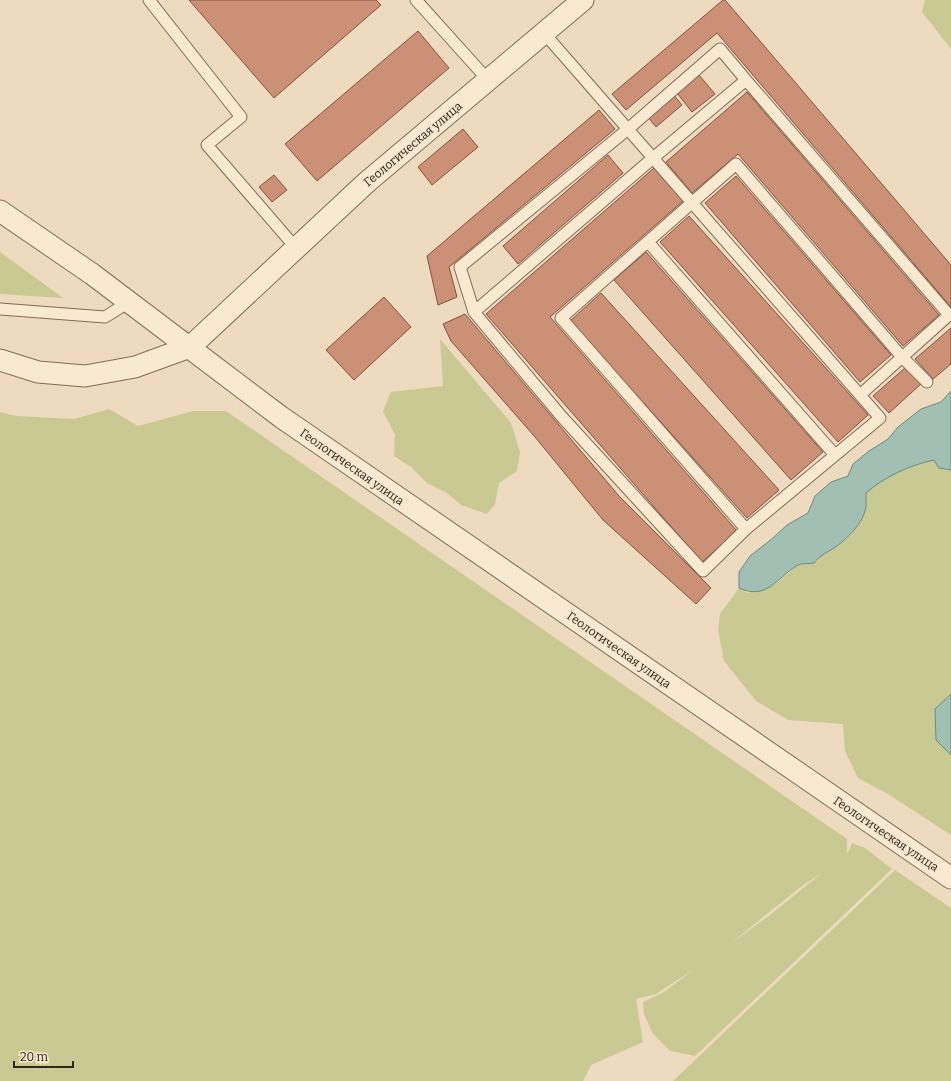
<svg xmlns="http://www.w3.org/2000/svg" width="951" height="1081" font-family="Bitter,serif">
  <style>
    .green { fill: #c9ca93; fill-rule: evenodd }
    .water { fill: #a2bfb3; stroke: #6a8c80 }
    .building { fill: #cb9075; stroke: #84533e }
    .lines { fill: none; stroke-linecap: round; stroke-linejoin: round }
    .service-casing { stroke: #856b57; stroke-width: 13 }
    .minor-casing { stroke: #856b57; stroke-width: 23 }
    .service { stroke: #f8e9d1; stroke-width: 11 }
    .minor { stroke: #f8e9d1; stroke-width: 21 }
    .labels { text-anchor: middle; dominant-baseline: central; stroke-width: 3; stroke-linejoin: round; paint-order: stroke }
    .street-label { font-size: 12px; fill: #34251c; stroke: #f4e6ce }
  </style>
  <rect width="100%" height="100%" fill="#eddabf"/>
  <!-- green -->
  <path class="green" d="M925 0H951V49L922 12Z
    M0 252 63 298 0 294Z
    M440 339 511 423 520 452 517 471 499 483 495 504 487 514 461 505 447 493 427 483 411 467 394 456 395 435 383 411 391 392 443 386Z
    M109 409 138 426 193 411H226L847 839V853L849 851 852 843 865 848 892 869 695 1056 670 1051 653 1034 644 1014 643 1002 664 992 693 970 656 994 636 999 643 1042 591 1065 583 1081H0V412L16 416 74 419ZM823 872 770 915 730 944 798 889Z
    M934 460 939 468 951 470V694L935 709 936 740 951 755V835L888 794 858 778 845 751 843 724 788 720 756 701 724 661 718 630 720 614 739 588 748 593 775 584 799 564 814 563 818 558 834 548 866 507V493C884 477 910 465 934 460Z
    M895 870 951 908V1081H673Z"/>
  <!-- water -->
  <path class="water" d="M951 391V470L939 468 934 460C910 465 884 477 866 493 866 498 866 502 866 506 864 523 847 539 834 548 826 553 819 556 814 563 809 564 802 563 798 565 777 577 767 601 739 588V572L750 556 773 538 787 525 808 513 815 496 831 482 848 476 853 464 869 451 888 439 898 427 921 409 941 402Z
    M951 694V755L936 740 935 709Z"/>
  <!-- building -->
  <path class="building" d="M189 0H376L381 5 274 98Z
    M723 0H725L951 265V307L717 33 626 110 612 94Z
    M418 31 449 68 317 181 285 144Z
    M699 75 715 94 692 112 677 93Z
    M747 92 939 315 903 346 738 154 692 193 666 162Z
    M673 94 682 105 656 127 647 116Z
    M599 110 615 129 449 267 457 297 438 305 427 256Z
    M463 129 478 147 432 185 418 167Z
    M608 155 623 173 518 264 503 246Z
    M654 168 683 201 550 317 737 531 702 562 486 314Z
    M274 175 287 190 272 202 259 187Z
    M736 176 891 355 860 382 705 203Z
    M689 216 868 415 838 442 660 242Z
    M646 252 823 452 791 480 614 280Z
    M601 293 779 490 747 518 570 321Z
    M384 297 411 327 354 380 326 350Z
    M465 314 619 496 711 588 696 604 603 520 535 437 451 341 443 324Z
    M951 328V364L933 379 915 359Z
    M906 367 921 384 889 413 873 396Z"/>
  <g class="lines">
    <defs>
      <path id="service" d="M149 0 241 117 207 145 296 248
        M416 0 488 80
        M544 33 653 158 860 395 880 418 746 529 703 571 562 417 474 312 653 158 746 80 949 315 860 395
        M648 242 835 455
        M0 309 105 317 129 302
        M474 312 460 267 628 129 720 49 746 80
        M746 529 561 318 736 164 902 357 927 382"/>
      <path id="minor" d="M0 211 92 274 281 417 951 878
        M0 360 38 372 85 376 135 367 190 347 367 182 583 0"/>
    </defs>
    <!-- service casing -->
    <use href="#service" class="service-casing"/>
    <!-- minor casing -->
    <use href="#minor" class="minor-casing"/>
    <!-- service -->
    <use href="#service" class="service"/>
    <!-- minor -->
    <use href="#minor" class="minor"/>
  </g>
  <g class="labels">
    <!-- street labels -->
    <g class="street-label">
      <text transform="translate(413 144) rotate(-40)">Геологическая улица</text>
      <text transform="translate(352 467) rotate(35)">Геологическая улица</text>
      <text transform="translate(619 650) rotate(35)">Геологическая улица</text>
      <text transform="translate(886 834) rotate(34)">Геологическая улица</text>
    </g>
  </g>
  <!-- scale -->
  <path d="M14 1061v6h59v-6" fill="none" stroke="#34251c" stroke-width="2"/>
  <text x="20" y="1061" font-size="12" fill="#34251c" stroke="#f4e6ce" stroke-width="3" paint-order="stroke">20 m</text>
</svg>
